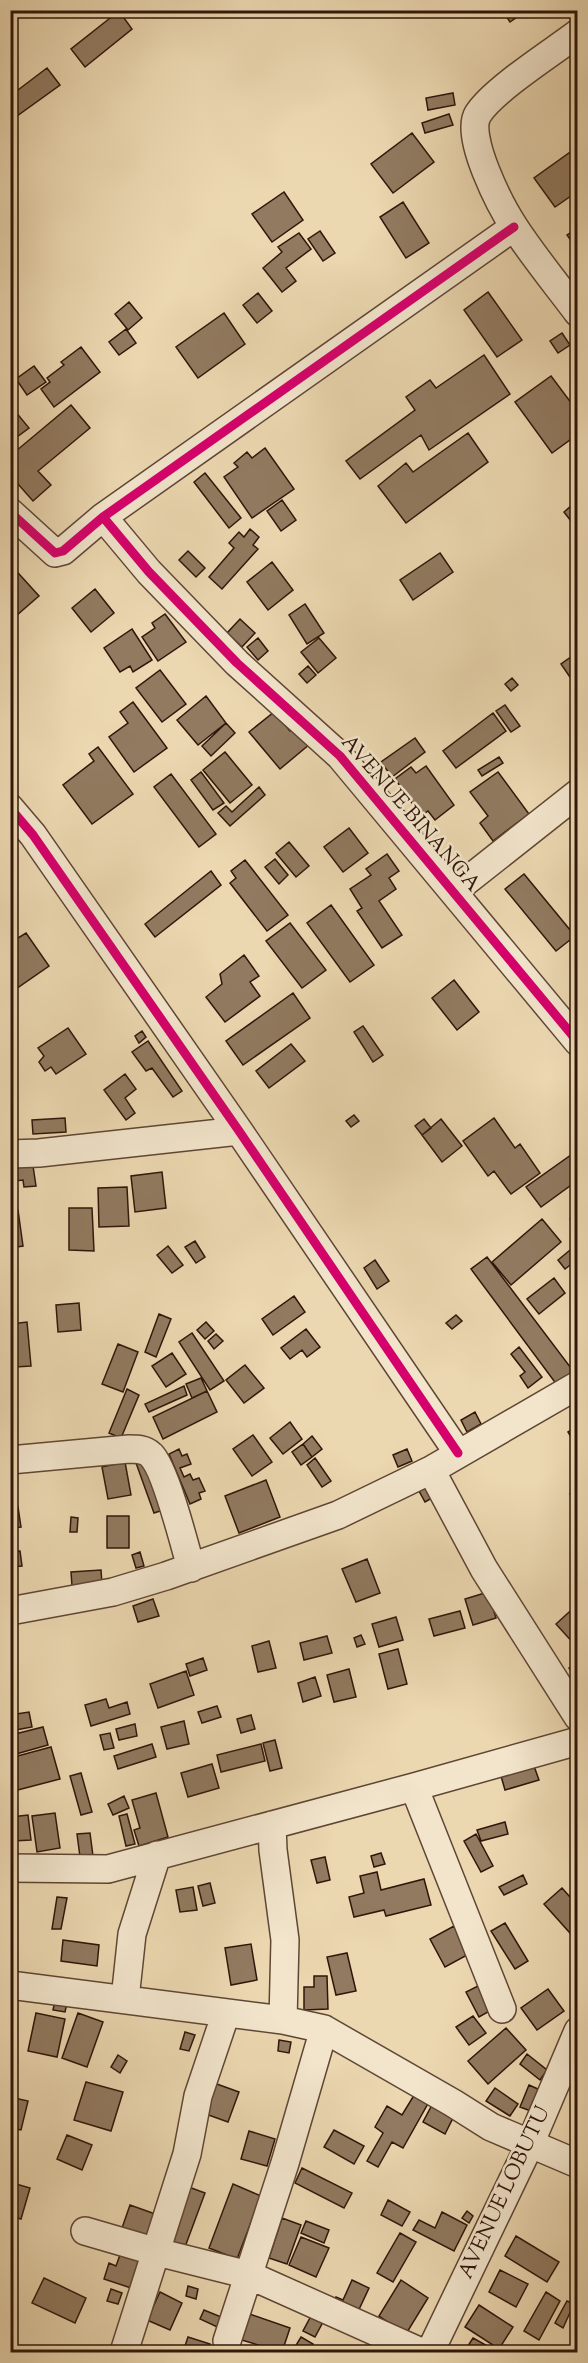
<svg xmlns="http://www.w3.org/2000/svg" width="588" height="2363" font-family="'Sorts Mill Goudy',serif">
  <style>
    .building { fill: #917a60; stroke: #30160a; stroke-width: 1.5 }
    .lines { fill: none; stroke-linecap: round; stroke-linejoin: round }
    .minor-casing { stroke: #5f4634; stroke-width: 30 }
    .minor { stroke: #f2e5cc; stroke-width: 27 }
    .cycleway-casing { stroke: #f2e5cc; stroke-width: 13 }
    .cycleway { stroke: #d6006c; stroke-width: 9 }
    .labels { text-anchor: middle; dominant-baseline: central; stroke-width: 5; stroke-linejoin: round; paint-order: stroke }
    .street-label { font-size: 21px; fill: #30160a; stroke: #f2e5cc }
  </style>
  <rect width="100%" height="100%" fill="#ebd7b0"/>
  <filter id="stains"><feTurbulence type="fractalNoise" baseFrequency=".00333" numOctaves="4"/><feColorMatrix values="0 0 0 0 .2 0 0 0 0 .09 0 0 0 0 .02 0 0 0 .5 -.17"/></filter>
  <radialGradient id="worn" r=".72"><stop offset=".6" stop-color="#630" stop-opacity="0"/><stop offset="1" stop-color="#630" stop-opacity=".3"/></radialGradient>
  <!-- building -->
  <path class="building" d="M502 10H527L510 22Z
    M119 11 132 29 85 67 71 49Z
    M47 68 60 85 10 121V96Z
    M453 93 455 105 428 110 426 98Z
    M449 114 453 125 425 133 422 123Z
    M412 133 434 162 393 193 371 164Z
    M576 148 578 191 555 207 534 178Z
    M284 192 303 220 272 242 252 214Z
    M403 202 429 243 406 258 380 217Z
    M578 228V243L574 245 567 235Z
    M320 231 335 253 323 261 308 239Z
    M299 233 311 249 286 268 296 281 282 292 263 268 282 252 278 247Z
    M488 292 522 340 497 357 464 310Z
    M258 293 272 311 257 323 243 305Z
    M129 302 142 318 128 330 115 314Z
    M224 313 245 344 198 378 176 347Z
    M126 329 136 343 119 355 109 342Z
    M562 333 570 345 558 353 550 341Z
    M81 347 100 372 54 407 41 389 50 382 47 378 64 365 61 362Z
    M484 355 510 394 429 450 421 435 360 479 346 461 415 410 406 397 430 380 436 388Z
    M34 366 46 382 27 395 16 379Z
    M551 376 578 412V434L552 453 515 402Z
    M10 405 29 428 10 442Z
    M71 405 90 428 38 471 51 485 33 501 10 475V456Z
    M468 433 488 462 406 523 378 486 406 463 413 472Z
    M265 448 294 489 252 518 224 477 238 467 234 463 247 452 252 458Z
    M205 473 241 518 229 528 194 482Z
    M282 500 296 520 281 531 267 511Z
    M578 500V530L564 512Z
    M250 529 259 537 253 545 258 549 222 589 209 577 234 548 229 543 239 532 244 537Z
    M188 551 205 568 196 577 179 560Z
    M440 553 453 572 413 600 400 580Z
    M272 562 293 590 268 610 247 582Z
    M10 564 39 596 10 621Z
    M95 589 114 613 91 632 72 608Z
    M305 604 324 633 307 644 289 615Z
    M165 614 186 642 158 661 142 637 155 628 152 623Z
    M240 619 255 633 242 647 227 633Z
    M132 629 152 660 133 672 130 666 120 672 104 648Z
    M258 638 268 651 258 660 247 647Z
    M319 638 336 658 318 673 301 652Z
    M578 652V681L574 683 561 664Z
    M308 666 316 675 307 683 299 674Z
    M160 670 186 704 162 722 136 688Z
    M512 678 518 685 511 691 505 684Z
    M206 696 226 723 198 745 177 720Z
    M133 702 167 748 134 772 109 737 128 723 120 712Z
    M505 705 520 726 511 732 496 711Z
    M274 712 290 731 296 726 310 744 280 769 249 732Z
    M493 713 506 731 456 768 443 751Z
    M226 723 235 733 211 756 202 746Z
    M415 738 425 752 392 777 381 762Z
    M98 747 133 794 92 824 63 785 94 761 89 754Z
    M225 752 252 785 230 803 203 770Z
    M499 757 503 763 482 776 478 770Z
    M426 766 454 805 435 820 428 811 421 816 395 779 411 767 416 773Z
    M201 772 224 803 213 810 191 780Z
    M498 772 529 814 493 841 480 823 488 816 470 792Z
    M171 774 216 834 199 847 154 787Z
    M259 787 265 795 230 826 218 813 226 806 232 812Z
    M349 828 368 853 343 872 324 847Z
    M289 842 309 866 296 877 276 853Z
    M387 854 399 871 389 878 396 889 379 901 402 935 382 948 357 911 362 908 350 889 371 875 366 869Z
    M275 859 288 875 279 884 265 867Z
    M245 860 288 915 267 931 230 883 236 878 231 871Z
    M211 871 221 885 155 937 145 924Z
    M524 874 575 936 556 951 505 889Z
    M331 905 374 965 350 982 307 923Z
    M290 923 326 970 302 988 266 941Z
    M26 933 49 966 10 993V943Z
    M244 955 259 976 250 982 260 996 225 1022 206 997 222 984 220 974Z
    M454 980 479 1012 457 1030 432 998Z
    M293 993 310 1018 243 1065 226 1041Z
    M363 1026 383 1055 373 1062 354 1032Z
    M68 1028 86 1054 56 1074 51 1067 45 1071 39 1062 44 1056 38 1048Z
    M142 1031 146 1037 139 1043 135 1036Z
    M148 1041 182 1091 173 1097 152 1068 146 1071 132 1052Z
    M291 1044 305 1061 269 1088 256 1071Z
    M125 1074 136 1089 125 1098 135 1113 126 1120 104 1090Z
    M354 1115 359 1121 351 1127 346 1121Z
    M65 1118 66 1132 33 1134 32 1120Z
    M494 1118 515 1148 520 1144 540 1173 511 1194 494 1171 488 1176 463 1141Z
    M424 1119 431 1128 422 1135 415 1126Z
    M441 1119 462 1146 442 1162 422 1135Z
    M578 1150V1180L541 1207 526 1187Z
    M33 1166 36 1186 24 1187 23 1180 15 1181 13 1168Z
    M162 1172 166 1208 135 1212 131 1176Z
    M127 1187 129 1226 99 1227 98 1188Z
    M69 1208H92L94 1251 69 1250Z
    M18 1210 23 1246 10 1248V1211Z
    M578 1212V1230L570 1219Z
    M542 1219 561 1242 511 1285 492 1262Z
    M195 1241 205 1257 196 1263 185 1247Z
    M168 1246 183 1265 172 1273 157 1255Z
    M575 1246 578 1249V1259L565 1269 558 1260Z
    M487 1257 577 1376 560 1389 471 1269Z
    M375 1260 389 1281 377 1289 364 1268Z
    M554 1278 565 1293 539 1314 527 1299Z
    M294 1296 305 1312 273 1335 262 1319Z
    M79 1303 81 1330 58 1332 56 1305Z
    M159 1314 171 1319 156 1357 145 1352Z
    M456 1315 462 1321 452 1329 446 1323Z
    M27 1322 31 1366 15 1367 11 1324Z
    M206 1322 214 1331 205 1339 197 1330Z
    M306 1329 320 1347 307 1357 302 1350 290 1359 281 1348Z
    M192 1333 224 1381 210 1390 179 1342Z
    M216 1334 223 1341 214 1349 208 1341Z
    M118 1344 138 1352 123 1392 102 1384Z
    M519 1347 542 1377 528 1388 520 1376 525 1372 511 1354Z
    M172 1353 186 1374 166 1387 152 1366Z
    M245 1365 264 1388 244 1403 226 1380Z
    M201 1378 207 1391 192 1398 186 1384Z
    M184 1386 187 1395 149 1412 145 1404Z
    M127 1389 139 1395 121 1438 109 1433Z
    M207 1391 217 1412 163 1439 153 1417Z
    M475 1412 481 1424 467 1432 461 1420Z
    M290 1422 302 1439 283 1454 270 1438Z
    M577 1426H578V1449L568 1432Z
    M253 1435 272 1462 252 1476 233 1449Z
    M312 1436 322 1449 312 1457 303 1444Z
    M303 1444 312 1457 301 1465 292 1452Z
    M179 1449 182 1456 187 1454 191 1464 180 1468 184 1477 190 1474 193 1480 199 1478 205 1491 199 1493 201 1499 190 1504 169 1454Z
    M407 1449 412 1461 398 1467 393 1455Z
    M148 1458 166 1509 154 1513 136 1463Z
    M315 1458 331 1481 322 1487 307 1465Z
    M125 1462 131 1495 108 1499 102 1467Z
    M10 1476H16L17 1505H10Z
    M266 1480 280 1517 239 1533 225 1496Z
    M427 1486 434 1497 425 1502 419 1491Z
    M578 1489V1505L570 1494Z
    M18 1507 21 1527 10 1528V1508Z
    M107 1516H129V1548H107Z
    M71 1517 78 1518 77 1532H70Z
    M20 1551 22 1566 10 1567V1552Z
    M140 1552 144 1566 136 1568 132 1555Z
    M367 1559 380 1593 356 1602 342 1569Z
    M101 1570 102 1584 72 1586 71 1572Z
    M488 1592 496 1618 473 1625 465 1599Z
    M153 1599 159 1616 138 1622 133 1606Z
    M578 1604V1642L575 1645 556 1624Z
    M460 1611 465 1628 434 1636 429 1619Z
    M396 1617 403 1640 379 1647 372 1624Z
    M361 1635 365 1644 357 1647 354 1638Z
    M327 1636 332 1653 304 1660 300 1643Z
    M269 1641 276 1668 258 1672 252 1646Z
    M398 1649 407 1684 388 1689 379 1654Z
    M203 1658 207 1670 190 1676 186 1664Z
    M578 1661V1679L569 1668Z
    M349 1669 356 1697 334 1702 327 1675Z
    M186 1671 194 1695 158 1708 150 1684Z
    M315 1677 321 1696 303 1702 298 1683Z
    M106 1699 109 1708 127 1702 130 1714 91 1726 85 1705Z
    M217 1706 221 1717 202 1723 198 1712Z
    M29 1712 32 1727 10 1731V1715Z
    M251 1715 255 1729 241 1733 237 1719Z
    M184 1721 189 1744 167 1749 161 1727Z
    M135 1724 137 1736 119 1740 116 1729Z
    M43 1727 48 1745 16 1754 11 1735Z
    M110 1733 114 1748 104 1750 100 1735Z
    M275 1740 282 1768 270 1771 263 1743Z
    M152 1744 156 1757 118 1769 114 1756Z
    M261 1744 265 1761 221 1772 217 1755Z
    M51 1747 60 1779 10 1792V1758Z
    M212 1764 219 1788 188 1797 181 1773Z
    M534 1766 539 1780 505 1790 501 1776Z
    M81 1773 92 1812 81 1815 70 1776Z
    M156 1793 168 1837 139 1846 134 1830 140 1828 132 1800Z
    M124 1796 129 1808 113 1815 108 1804Z
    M55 1813 60 1848 37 1852 32 1816Z
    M127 1814 135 1844 126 1846 119 1816Z
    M28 1815 31 1840 13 1841 11 1817Z
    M505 1822 508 1834 481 1841 477 1830Z
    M90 1833 93 1856 80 1857 77 1834Z
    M476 1834 493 1866 481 1872 464 1841Z
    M381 1853 385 1864 374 1867 371 1856Z
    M325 1857 330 1880 317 1883 311 1860Z
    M377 1872 381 1890 424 1879 431 1905 386 1916 384 1910 354 1917 349 1897 364 1893 360 1876Z
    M523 1875 527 1884 504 1895 499 1887Z
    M210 1883 215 1903 203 1906 198 1886Z
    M193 1887 197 1910 180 1912 176 1890Z
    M562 1888 578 1906V1942L544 1904Z
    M57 1897 67 1898 61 1929H52Z
    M505 1923 528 1961 515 1969 491 1931Z
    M454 1926 469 1954 445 1967 430 1939Z
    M63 1940 99 1945 97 1966 61 1961Z
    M251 1944 257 1980 231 1985 225 1948Z
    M347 1953 356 1991 336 1995 327 1957Z
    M314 1976H327L328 2009 304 2010V1987H314Z
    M482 1984 495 2008 479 2017 466 1992Z
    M548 1989 564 2011 537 2030 521 2008Z
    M55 2001 67 2003 65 2012 53 2010Z
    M36 2013 65 2019 57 2057 28 2051Z
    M78 2013 103 2022 87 2067 62 2058Z
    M473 2016 486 2033 469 2045 456 2027Z
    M506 2028 526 2050 488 2084 468 2061Z
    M185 2032 195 2035 189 2051 180 2049Z
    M279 2040 291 2042 289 2053 278 2051Z
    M527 2054 547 2070 540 2080 520 2064Z
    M118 2055 127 2061 120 2073 111 2067Z
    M86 2082 123 2092 111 2131 74 2120Z
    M214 2083 239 2092 228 2122 203 2113Z
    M529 2085 540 2090 531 2111 520 2107Z
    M495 2088 518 2104 510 2116 486 2101Z
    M416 2092 430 2100 403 2148 392 2142 378 2167 367 2161 383 2133 375 2127 387 2106 402 2115Z
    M10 2097 28 2101 21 2130 10 2128Z
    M433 2103 455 2114 445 2134 423 2122Z
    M334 2130 364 2146 354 2164 324 2147Z
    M249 2131 275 2139 267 2166 241 2159Z
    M67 2135 92 2145 82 2170 57 2159Z
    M302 2168 352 2193 344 2208 295 2183Z
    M16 2184 30 2188 21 2219 10 2216V2203Z
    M233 2184 261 2196 237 2259 209 2248Z
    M186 2186 205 2193 185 2247 166 2240Z
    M388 2200 410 2212 402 2226 381 2215Z
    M130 2205 158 2215 149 2238 122 2228Z
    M467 2211 473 2216 469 2223 462 2218Z
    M442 2212 467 2225 454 2251 413 2230 419 2220 435 2228Z
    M282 2218 301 2225 287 2264 269 2258Z
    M306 2221 329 2230 324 2243 301 2233Z
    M400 2233 416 2242 393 2282 377 2273Z
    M516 2236 559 2262 547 2282 505 2256Z
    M301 2237 329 2248 316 2277 289 2265Z
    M121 2252 150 2262 140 2291 104 2279 109 2263 116 2266Z
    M500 2270 528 2284 516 2307 489 2292Z
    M44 2278 86 2298 75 2323 32 2303Z
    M352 2280 369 2288 355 2318 331 2307 336 2297 343 2300Z
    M401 2280 428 2298 406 2334 379 2316Z
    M188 2286 198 2289 196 2299 186 2296Z
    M111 2289 122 2293 118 2304 107 2301Z
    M160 2292 182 2303 170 2330 147 2320Z
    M546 2292 560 2301 539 2340 524 2331Z
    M567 2301 574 2304 563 2328 555 2323Z
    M479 2305 513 2327 499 2349 465 2327Z
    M225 2306 226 2331 200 2319 204 2310 221 2317Z
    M244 2312 290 2328 282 2352 235 2338Z
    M311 2316 323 2322 315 2337 303 2331Z
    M188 2337 210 2344 208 2352H183Z
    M301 2337 313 2344 308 2352H292Z
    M473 2338 498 2352H464Z"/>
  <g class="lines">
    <defs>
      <path id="minor" d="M578 33C553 52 493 90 478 114 464 136 501 207 515 228 534 257 557 285 578 313
        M10 512 55 553 63 551 103 517 514 227
        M103 517 149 572 237 663 340 756 578 1042
        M10 808 33 835 239 1131 458 1453
        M454 891 578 793
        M10 1154 39 1153 239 1131
        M10 1460 129 1449C137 1449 145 1449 151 1455 165 1468 185 1546 191 1568
        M431 1470 484 1569 578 1717
        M10 1611 113 1592 166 1576 338 1515 431 1470 578 1385
        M414 1787 502 2009
        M272 1825 273 1850 285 1940 283 2020
        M10 1868 108 1869 414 1787 578 1741
        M10 1985 283 2020 324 2029 453 2103 491 2127 578 2164
        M125 1999 132 1934 157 1855
        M85 2231 157 2252 249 2275 421 2352
        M227 2341 285 2163 324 2029
        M124 2352 187 2154 198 2096 226 2013
        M430 2352 530 2144 578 2031"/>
    </defs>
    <!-- minor casing -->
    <use href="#minor" class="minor-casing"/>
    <!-- minor -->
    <use href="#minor" class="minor"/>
    <defs>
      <path id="cycleway" d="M10 512 55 553 63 551 103 517 514 227
        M103 517 149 572 237 663 340 756 578 1042
        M10 808 33 835 239 1131 458 1453"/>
    </defs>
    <!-- cycleway casing -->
    <use href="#cycleway" class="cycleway-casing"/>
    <!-- cycleway -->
    <use href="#cycleway" class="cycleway"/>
  </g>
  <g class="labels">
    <!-- street labels -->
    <g class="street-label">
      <text transform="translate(410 814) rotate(49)">AVENUE BINANGA</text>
      <text transform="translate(505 2193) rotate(-65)">AVENUE LOBUTU</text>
    </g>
  </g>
  <!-- margin -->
  <rect width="588" height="2363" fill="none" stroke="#ebd7b0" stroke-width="36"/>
  <rect x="12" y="12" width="564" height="2339" fill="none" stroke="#30160a" stroke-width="3"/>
  <rect x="18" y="18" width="552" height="2327" fill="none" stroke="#30160a" stroke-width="1.5"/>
  <rect width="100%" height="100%" filter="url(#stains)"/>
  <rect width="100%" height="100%" fill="url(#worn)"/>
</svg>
